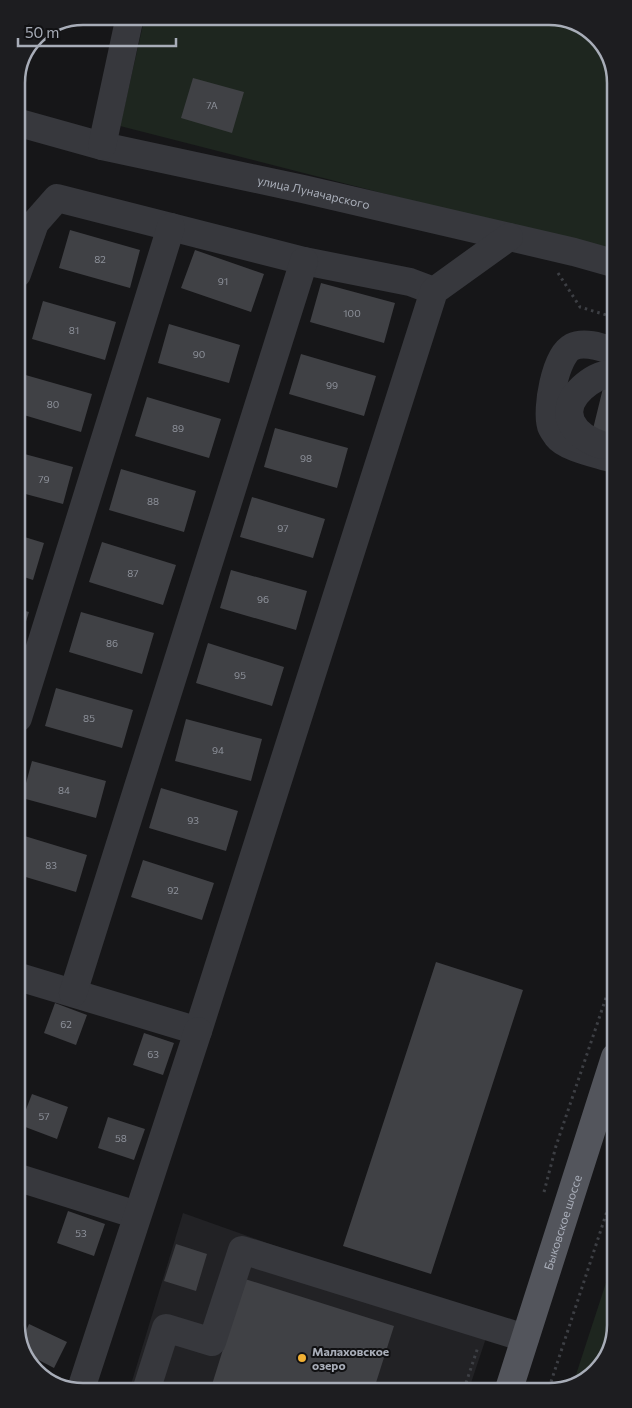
<svg xmlns="http://www.w3.org/2000/svg" width="632" height="1408" font-family="Commissioner,sans-serif">
  <style>
    .built { fill: #222225 }
    .green { fill: #1e261f }
    .building { fill: #404145 }
    .lines { fill: none; stroke-linecap: round; stroke-linejoin: round }
    .path { stroke: #3d3f44; stroke-width: 3; stroke-dasharray: 2.5 4; stroke-linecap: butt }
    .minor { stroke: #37383d; stroke-width: 28 }
    .major { stroke: #53555c; stroke-width: 28 }
    .poi-dot { fill: #f2b134; stroke: #111113; stroke-width: 2 }
    .labels { text-anchor: middle; dominant-baseline: central; stroke-width: 4; stroke-linejoin: round; paint-order: stroke }
    .number-label { font-size: 10px; fill: #8e929b }
    .street-label { font-size: 12px; fill: #a8adb8; stroke: #111113 }
    .poi-label { font-size: 12px; font-weight: bold; fill: #a8adb8; stroke: #111113; text-anchor: start }
    .rim { fill: none; stroke: #a8adb8; stroke-width: 2.5 }
  </style>
  <rect width="100%" height="100%" fill="#161618"/>
  <!-- built -->
  <path class="built" d="M183 1213 491 1323 469 1389 129 1391Z"/>
  <!-- green -->
  <path class="green" d="M145 16H553L589 30 612 61 613 252 120 126Z
    M616 1252V1325L602 1365 572 1387Z"/>
  <!-- building -->
  <path class="building" d="M193 78 244 92 232 133 181 118Z
    M70 230 140 250 130 288 59 268Z
    M195 250 264 274 251 312 181 288Z
    M321 283 395 303 384 343 310 322Z
    M43 301 116 322 105 360 32 339Z
    M169 324 240 345 229 383 158 363Z
    M301 354 376 376 364 416 289 394Z
    M22 374 92 394 81 432 17 413V388Z
    M604 384 613 386V438L592 433Z
    M147 397 221 419 209 458 135 436Z
    M275 428 348 448 337 488 264 467Z
    M17 452 73 467 63 504 18 492Z
    M121 469 196 491 184 532 109 510Z
    M252 497 325 519 313 558 240 537Z
    M18 535 44 543 33 580 18 575Z
    M102 542 176 565 163 605 89 582Z
    M231 570 307 591 296 630 220 608Z
    M18 609 29 612 18 647Z
    M81 612 154 633 142 674 69 652Z
    M208 643 284 667 272 706 196 683Z
    M56 688 133 710 122 748 45 726Z
    M186 719 262 739 251 781 175 761Z
    M32 761 106 781 96 818 22 798Z
    M161 788 238 811 226 851 149 828Z
    M18 834 87 855 76 892 19 875Z
    M143 860 214 883 202 920 131 897Z
    M436 962 523 990 431 1274 343 1246Z
    M55 1003 87 1015 76 1045 44 1033Z
    M144 1033 174 1043 163 1075 133 1065Z
    M32 1094 68 1107 57 1139 20 1125Z
    M108 1117 145 1129 134 1160 98 1148Z
    M19 1195 25 1197 20 1213Z
    M68 1211 105 1224 94 1256 57 1243Z
    M176 1244 207 1254 196 1291 164 1281Z
    M245 1279 394 1326 374 1389 210 1391Z
    M29 1324 67 1342 54 1368 25 1353 20 1347V1344Z"/>
  <g class="lines">
    <!-- path -->
    <path class="path" d="M558 273 580 307 613 317
      M544 1192 556 1146 615 971
      M549 1388 615 1187
      M464 1389 478 1347"/>
    <!-- minor -->
    <g class="minor">
      <path id="s1" d="M16 122 102 146 303 189 574 252 613 263"/>
      <path d="M102 146 130 16"/>
      <path d="M17 274 35 223 57 198 304 261 410 282 434 291"/>
      <path d="M613 351C601 347 584 341 572 347 555 356 546 409 551 426 552 429 555 433 557 436 566 448 598 454 613 459"/>
      <path d="M602 445C573 436 556 412 582 388 591 380 600 374 613 374"/>
      <path d="M18 718 171 227"/>
      <path d="M19 977 198 1031 434 291 509 237"/>
      <path d="M73 993 304 261"/>
      <path d="M19 1178 137 1215"/>
      <path d="M146 1391 166 1328 212 1342 242 1250 525 1338"/>
      <path d="M80 1392 198 1031"/>
    </g>
    <!-- major -->
    <path class="major" id="s2" d="M509 1389 615 1057"/>
  </g>
  <!-- markers -->
  <circle class="poi-dot" cx="302" cy="1358" r="5"/>
  <g class="labels">
    <!-- number labels -->
    <g class="number-label">
      <text x="212" y="105">7А</text>
      <text x="100" y="259">82</text>
      <text x="223" y="281">91</text>
      <text x="352" y="313">100</text>
      <text x="74" y="330">81</text>
      <text x="199" y="354">90</text>
      <text x="332" y="385">99</text>
      <text x="53" y="404">80</text>
      <text x="178" y="428">89</text>
      <text x="306" y="458">98</text>
      <text x="44" y="479">79</text>
      <text x="153" y="501">88</text>
      <text x="283" y="528">97</text>
      <text x="133" y="573">87</text>
      <text x="263" y="599">96</text>
      <text x="112" y="643">86</text>
      <text x="240" y="675">95</text>
      <text x="89" y="718">85</text>
      <text x="218" y="750">94</text>
      <text x="64" y="790">84</text>
      <text x="193" y="820">93</text>
      <text x="51" y="865">83</text>
      <text x="173" y="890">92</text>
      <text x="66" y="1024">62</text>
      <text x="153" y="1054">63</text>
      <text x="44" y="1116">57</text>
      <text x="121" y="1138">58</text>
      <text x="81" y="1233">53</text>
    </g>
    <!-- street labels -->
    <g class="street-label">
      <text stroke="none"><textPath href="#s1" startOffset="306">улица Луначарского</textPath></text>
      <text stroke="none"><textPath href="#s2" startOffset="175">Быковское шоссе</textPath></text>
    </g>
    <!-- poi labels -->
    <g class="poi-label">
      <text x="312" y="1351">Малаховское<tspan x="312" dy="14">озеро</tspan></text>
    </g>
  </g>
  <!-- crop -->
  <path d="M0 0H632V1408H0ZM83 25H549A58 58 0 0 1 607 83V1325A58 58 0 0 1 549 1383H83A58 58 0 0 1 25 1325V83A58 58 0 0 1 83 25Z" fill="#1d1d20" fill-rule="evenodd"/>
  <path class="rim" d="M83 25H549A58 58 0 0 1 607 83V1325A58 58 0 0 1 549 1383H83A58 58 0 0 1 25 1325V83A58 58 0 0 1 83 25Z"/>
  <!-- scale -->
  <path d="M18 38v8h158v-8" fill="none" stroke="#a8adb8" stroke-width="2.5"/>
  <text x="25" y="38" font-size="15" fill="#a8adb8" stroke="#111113" stroke-width="4" paint-order="stroke">50 m</text>
</svg>
